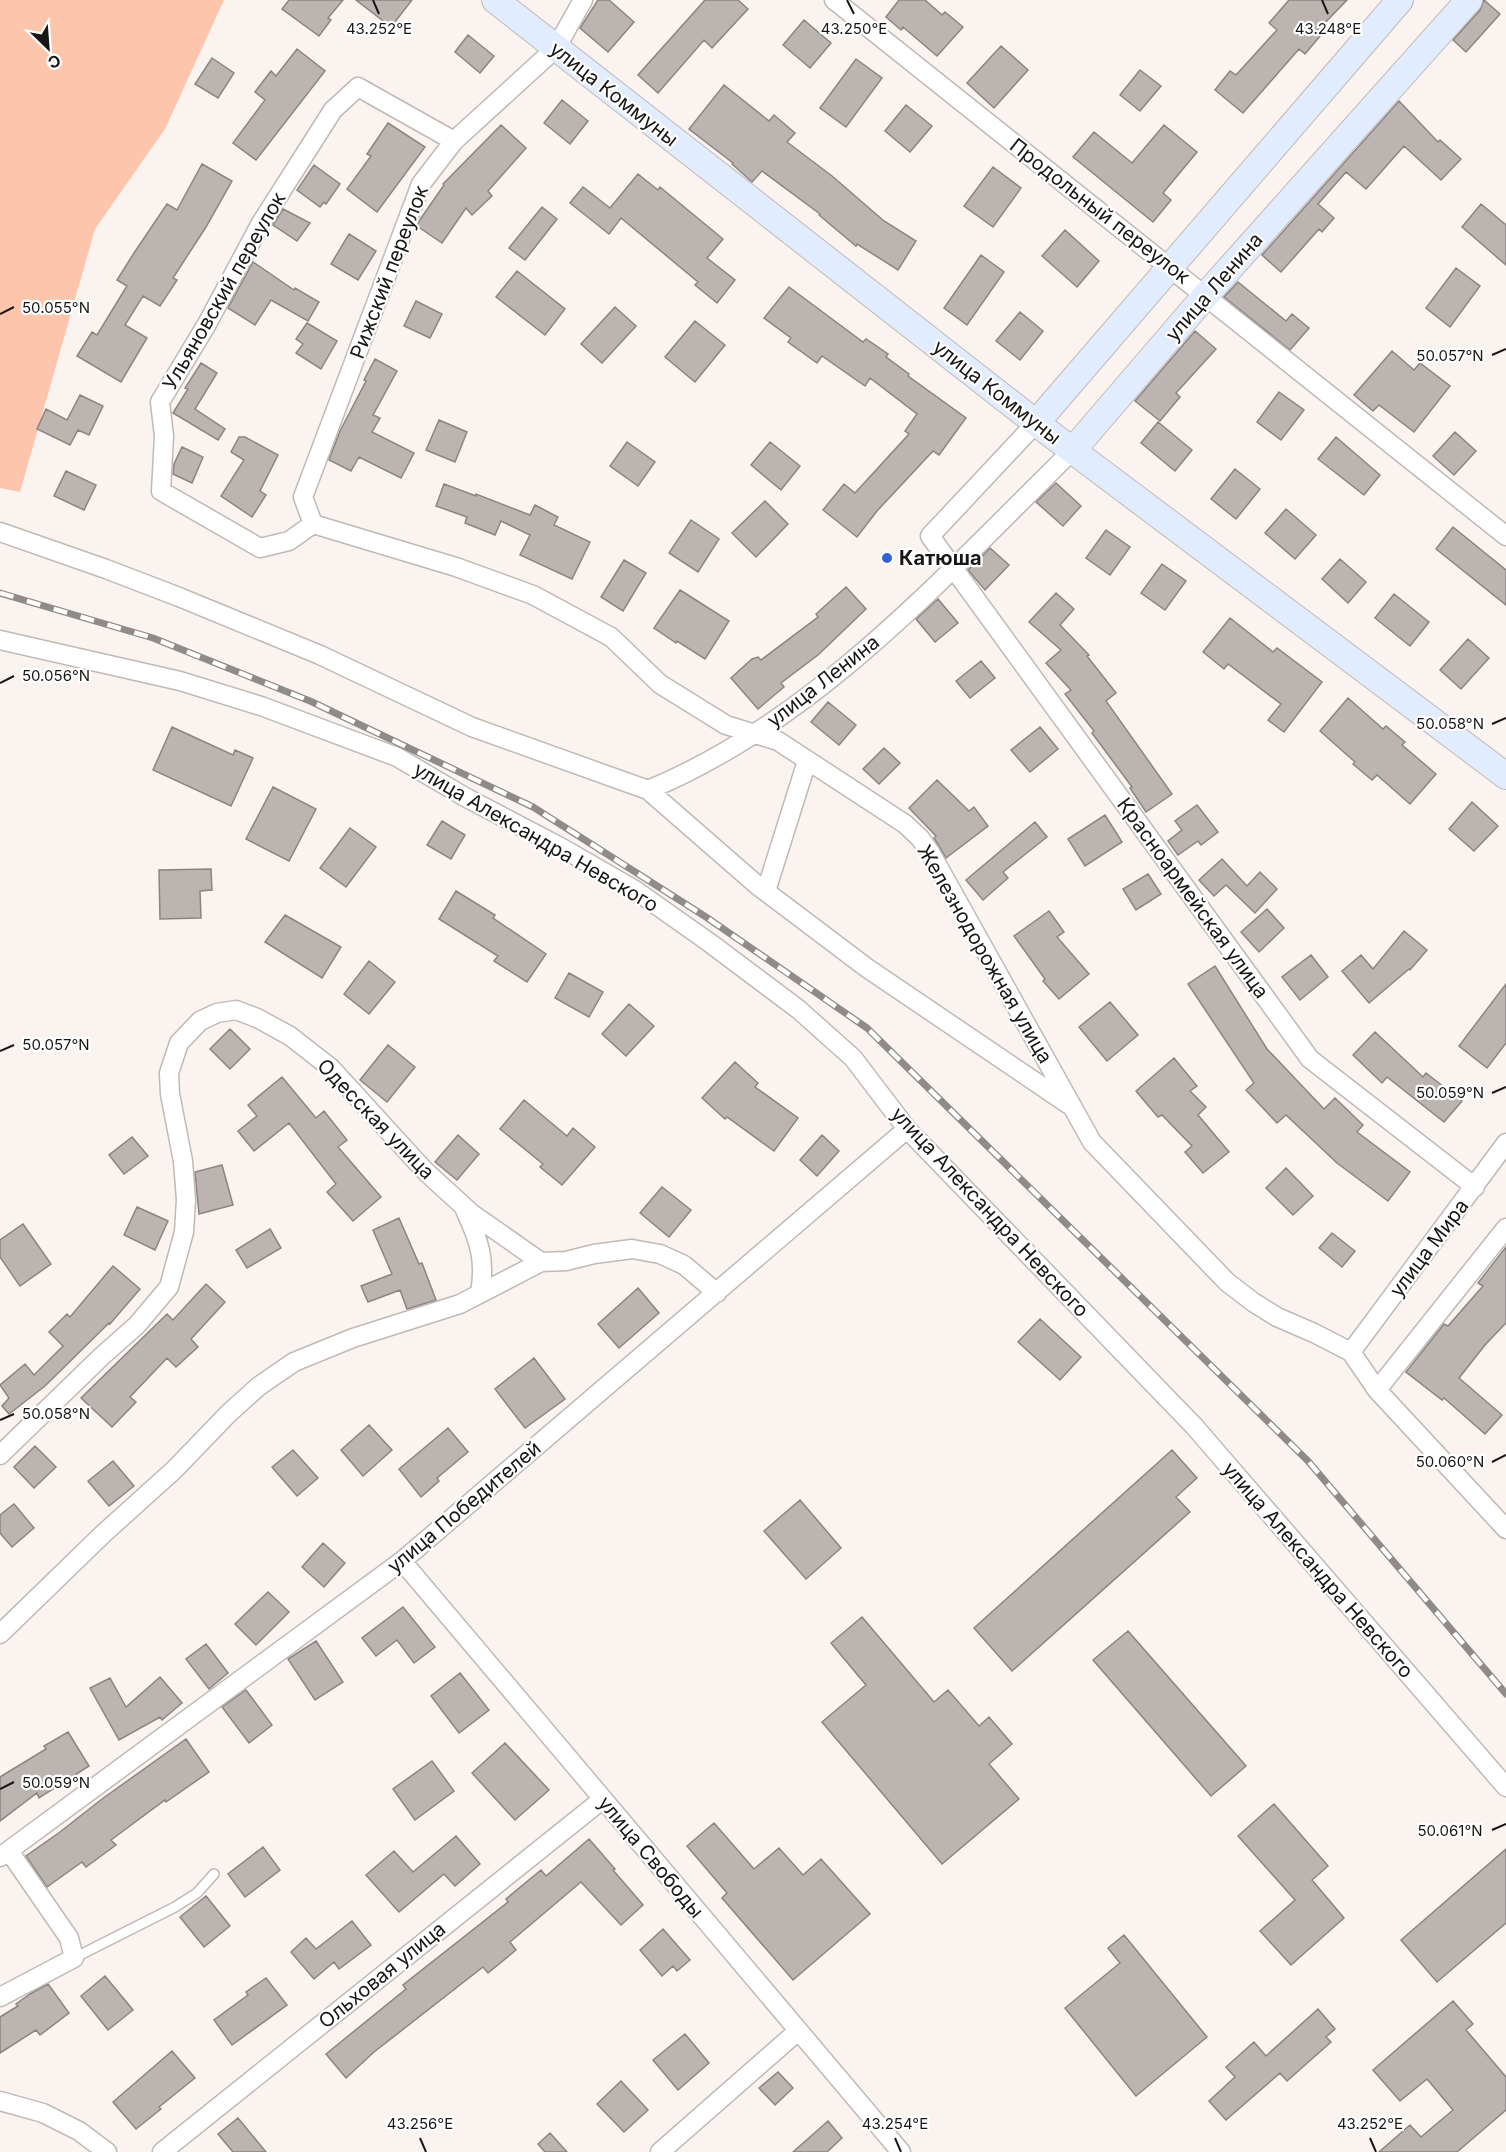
<svg xmlns="http://www.w3.org/2000/svg" width="1506" height="2152" font-family="Inter,sans-serif">
  <style>
    .green { fill: #fdc6ac }
    .building { fill: #bbb4b1; stroke: #8b8582; stroke-width: 1.5 }
    .lines { fill: none; stroke-linecap: round; stroke-linejoin: round }
    .lane-casing { stroke: #c0b9b6; stroke-width: 12 }
    .street-casing { stroke: #c0b9b6; stroke-width: 21 }
    .secondary-casing { stroke: #c0b9b6; stroke-width: 28 }
    .lane { stroke: #fff; stroke-width: 9 }
    .street { stroke: #fff; stroke-width: 18 }
    .secondary { stroke: #e2ecff; stroke-width: 26 }
    .rail-casing { stroke: #8f8b89; stroke-width: 7 }
    .rail { stroke: #fff; stroke-width: 4.5; stroke-dasharray: 14; stroke-linecap: butt }
    .ticks { fill: none; stroke: #191716; stroke-width: 2 }
    .poi-dot { fill: #3362d2; stroke: #fff; stroke-width: 2 }
    .labels { text-anchor: middle; dominant-baseline: central; stroke-width: 4.5; stroke-linejoin: round; paint-order: stroke }
    .street-label { font-size: 20px; fill: #191716; stroke: #fff }
    .poi-label { font-size: 20px; font-weight: bold; fill: #191716; stroke: #fff; text-anchor: start }
    .ticks-label { font-size: 15px; text-anchor: middle; fill: #191716; stroke: #fff; stroke-width: 4.5; stroke-linejoin: round; paint-order: stroke }
  </style>
  <rect width="100%" height="100%" fill="#faf3f0"/>
  <!-- green -->
  <path class="green" d="M0 0H224L165 129 95 229 20 492 0 488Z"/>
  <!-- building -->
  <path class="building" d="M289 0H343L328 18 331 20 319 36 282 9Z
    M356 0H412L391 27Z
    M598 0H609L634 22 608 52 580 28Z
    M705 0H738L748 9 712 48 704 40 658 93 638 75Z
    M899 0H925L942 15 945 12 963 27 937 56 903 27 901 30 886 17Z
    M1289 0H1347L1317 31 1321 35 1305 54 1299 49 1243 113 1215 90 1230 71 1236 75 1277 30 1269 23Z
    M1484 0 1500 14 1466 52 1453 40 1480 10Z
    M804 20 831 43 810 68 783 45Z
    M468 35 494 56 480 73 455 52Z
    M1001 46 1028 70 994 108 967 83Z
    M297 49 325 71 256 160 233 143 265 100 255 92 271 71 276 76Z
    M212 58 234 73 218 98 195 84Z
    M856 59 882 78 846 127 820 108Z
    M1140 70 1161 86 1140 111 1120 95Z
    M724 85 769 121 774 115 795 133 787 142 832 176 884 221 916 241 898 270 857 244 856 246 819 215 820 214 762 171 752 182 732 164 733 163 689 129Z
    M562 100 588 121 570 144 544 123Z
    M1399 101 1438 142 1440 140 1461 159 1441 180 1404 146 1366 189 1346 172 1318 204 1334 218 1322 232 1319 229 1281 272 1262 255Z
    M906 105 932 126 910 152 885 131Z
    M388 123 425 147 377 212 347 189 371 156 367 154Z
    M501 125 526 148 488 191 492 196 472 215 466 208 442 243 417 226 419 221 444 185 443 184Z
    M1164 125 1197 152 1163 193 1171 200 1153 222 1073 157 1094 132 1132 163Z
    M202 164 232 181 206 227 173 278 177 280 160 306 143 296 125 325 147 338 121 382 77 356 92 332 97 335 127 286 117 280 134 253 167 204 177 210Z
    M314 165 340 184 326 204 324 202 320 207 297 190Z
    M993 167 1021 188 993 227 964 206Z
    M638 174 658 190 660 187 723 239 707 258 735 280 717 303 695 285 698 282 621 218 609 234 570 203 583 187 610 208Z
    M1481 204 1506 225V265L1462 227Z
    M542 207 557 219 525 260 509 248Z
    M283 209 310 223 297 241 273 225Z
    M1065 230 1099 261 1077 287 1042 256Z
    M349 234 376 251 358 280 331 264Z
    M981 255 1004 272 967 325 944 308Z
    M253 262 294 290 295 288 319 302 308 321 271 300 255 325 228 308Z
    M1456 268 1480 286 1450 327 1426 308Z
    M517 271 565 309 545 335 496 297Z
    M1238 282 1286 321 1292 314 1309 328 1290 350 1224 297Z
    M789 287 863 342 866 339 888 354 886 357 909 374 908 376 966 418 939 455 933 451 877 511 857 537 823 510 844 484 855 493 909 434 905 431 917 414 870 378 865 386 822 356 817 363 788 342 791 338 764 318Z
    M416 301 442 314 430 338 404 326Z
    M615 307 636 326 602 363 581 344Z
    M1020 312 1043 331 1020 360 996 341Z
    M695 321 725 345 695 382 665 357Z
    M307 323 337 341 321 369 296 353 303 344 296 339Z
    M1195 331 1216 349 1176 393 1180 397 1160 421 1135 401Z
    M1392 351 1414 370 1420 363 1450 386 1414 432 1379 405 1373 411 1354 395Z
    M375 359 397 371 373 415 380 418 372 432 414 453 401 478 359 457 351 471 329 460 340 431 366 381 364 380Z
    M201 363 217 373 195 409 225 429 218 440 173 413 188 389 185 388Z
    M1279 392 1304 410 1281 440 1257 422Z
    M80 395 103 406 89 435 78 430 70 445 37 429 46 409 67 420Z
    M439 420 467 432 455 462 426 450Z
    M1158 422 1192 450 1175 471 1141 443Z
    M1455 432 1476 451 1454 475 1433 456Z
    M239 437H245L278 455 260 491 266 495 252 517 221 496 244 460 231 452Z
    M1336 437 1380 475 1364 495 1318 459Z
    M627 442 655 462 638 486 610 466Z
    M770 442 800 466 781 490 751 465Z
    M182 447 203 457 192 483 173 474 174 464Z
    M1235 469 1260 489 1236 519 1211 499Z
    M66 471 96 485 84 510 54 496Z
    M1056 483 1081 506 1063 526 1036 502Z
    M444 484 476 496V494L530 515 535 505 558 517 554 525 590 542 572 579 520 555 530 535 501 521 495 535 465 523 467 517 436 506Z
    M765 501 788 524 756 557 732 533Z
    M1286 509 1316 535 1295 559 1265 533Z
    M691 520 719 539 698 572 669 553Z
    M1453 527 1506 570V605L1436 549Z
    M1106 530 1130 547 1110 575 1086 558Z
    M990 548 1009 565 985 590 968 570Z
    M1340 559 1366 582 1348 603 1322 579Z
    M624 560 646 573 623 611 601 597Z
    M1162 564 1186 581 1165 610 1141 593Z
    M846 587 866 609 818 655 781 683 784 687 758 709 731 678 752 659 758 657 761 660 818 617 816 614Z
    M680 590 729 621 705 659 677 641 676 643 654 628Z
    M1056 593 1074 609 1060 625 1089 655 1087 656 1116 693 1106 701 1172 794 1146 812 1130 788 1132 787 1092 733 1094 731 1065 694 1071 690 1046 663 1061 650 1029 622Z
    M1394 594 1429 622 1410 646 1375 618Z
    M938 599 958 623 935 642 916 619Z
    M1230 618 1273 652 1277 648 1322 682 1284 732 1268 720 1281 704 1228 664 1224 669 1203 652Z
    M1468 639 1489 658 1461 689 1440 670Z
    M981 661 995 678 970 698 956 681Z
    M1348 698 1383 729 1386 726 1405 742 1402 745 1436 774 1410 804 1377 775 1372 780 1353 764 1355 762 1320 731Z
    M828 702 856 725 839 745 811 722Z
    M172 727 233 755 235 750 253 758 231 806 153 770Z
    M1040 727 1058 749 1030 772 1011 750Z
    M884 748 900 763 879 784 863 769Z
    M937 780 969 811 974 807 988 826 946 858 934 838 936 836 909 808Z
    M273 787 316 809 289 861 246 839Z
    M1472 802 1498 826 1474 851 1449 829Z
    M1197 805 1218 832 1201 845 1198 841 1178 855 1168 841 1182 830 1175 821Z
    M1105 815 1122 842 1085 866 1068 839Z
    M442 821 465 835 451 859 427 845Z
    M1035 822 1047 837 1003 872 1008 878 983 900 966 880Z
    M350 828 376 847 346 887 320 868Z
    M1222 859 1247 886 1260 872 1277 889 1255 913 1226 885 1214 896 1199 880Z
    M211 869 212 890 200 891 201 918 160 919 159 870Z
    M1148 874 1161 894 1136 910 1123 889Z
    M456 891 495 915 493 918 546 954 527 982 494 961 498 956 439 919Z
    M1267 909 1284 928 1259 952 1241 932Z
    M1049 911 1064 932 1057 937 1089 974 1059 999 1043 981 1045 979 1014 936Z
    M285 915 341 947 322 978 265 942Z
    M1404 931 1427 950 1410 970 1409 969 1369 1003 1342 971 1361 955 1373 969Z
    M1311 955 1328 977 1300 1000 1282 977Z
    M369 961 395 982 369 1014 344 994Z
    M1215 966 1267 1049 1324 1109 1335 1098 1363 1125 1357 1132 1410 1172 1388 1201 1337 1163 1286 1115 1277 1123 1246 1090 1254 1083 1188 984Z
    M569 973 603 992 589 1017 555 998Z
    M1506 984V1043L1487 1068 1459 1046Z
    M1110 1002 1138 1035 1107 1061 1079 1027Z
    M629 1004 654 1026 626 1056 602 1034Z
    M230 1029 250 1049 230 1069 210 1049Z
    M1375 1032 1423 1077 1426 1073 1462 1101 1444 1122 1387 1077 1382 1083 1353 1055Z
    M388 1045 415 1067 387 1102 360 1080Z
    M1174 1058 1197 1086 1190 1091 1206 1107 1198 1115 1229 1152 1203 1173 1185 1152 1192 1146 1162 1115 1158 1117 1136 1091Z
    M735 1062 758 1083 755 1087 798 1118 774 1151 727 1117 725 1119 702 1098Z
    M282 1077 316 1118 324 1111 347 1140 338 1147 381 1197 353 1221 327 1192 336 1184 289 1123 254 1151 238 1131 257 1116 248 1105Z
    M524 1100 567 1136 573 1128 595 1147 562 1185 540 1167 543 1164 500 1129Z
    M458 1135 479 1154 457 1180 435 1162Z
    M822 1135 839 1151 817 1176 800 1160Z
    M132 1137 148 1156 124 1174 109 1155Z
    M222 1165 233 1205 199 1214 195 1172Z
    M1286 1168 1313 1196 1293 1215 1266 1188Z
    M662 1187 691 1210 669 1237 640 1213Z
    M137 1207 168 1221 155 1250 124 1235Z
    M399 1218 419 1264 422 1263 436 1300 407 1309 400 1290 368 1302 361 1286 392 1274 373 1230Z
    M23 1224 51 1264 20 1286 0 1257V1240Z
    M270 1229 281 1248 247 1268 236 1250Z
    M1332 1233 1355 1251 1342 1267 1319 1248Z
    M1506 1247V1323L1485 1345 1459 1378 1502 1415 1485 1434 1444 1398 1442 1400 1406 1372 1444 1324 1448 1326 1483 1286 1478 1283Z
    M113 1266 140 1289 110 1324 109 1323 45 1386 9 1414 2 1406 9 1398 0 1385 25 1364 34 1375 63 1346 49 1332 67 1314 70 1317Z
    M206 1284 225 1302 191 1339 198 1347 176 1367 167 1358 130 1397 136 1402 112 1427 81 1398 167 1314 173 1320Z
    M638 1288 659 1313 619 1348 598 1324Z
    M1040 1319 1081 1357 1060 1380 1018 1342Z
    M534 1358 565 1399 525 1428 495 1389Z
    M369 1425 392 1450 363 1476 341 1450Z
    M448 1428 468 1452 437 1478 439 1481 421 1497 399 1469Z
    M35 1446 56 1467 34 1488 14 1467Z
    M293 1450 318 1478 297 1496 272 1467Z
    M1172 1450 1197 1478 1176 1497 1190 1512 1012 1671 974 1628Z
    M113 1461 134 1486 109 1506 88 1481Z
    M800 1500 841 1548 806 1579 764 1531Z
    M14 1504 34 1528 12 1547 0 1533V1515Z
    M323 1543 345 1563 324 1587 302 1567Z
    M268 1592 289 1612 256 1645 235 1624Z
    M403 1607 435 1647 414 1663 397 1640 376 1656 362 1638Z
    M862 1617 934 1702 948 1690 979 1726 989 1717 1012 1744 989 1764 1019 1799 942 1864 822 1722 866 1685 831 1643Z
    M1128 1631 1246 1766 1211 1796 1093 1660Z
    M316 1641 343 1682 315 1700 288 1659Z
    M206 1644 228 1673 209 1689 186 1659Z
    M460 1673 489 1710 459 1733 431 1696Z
    M160 1677 182 1703 162 1720 160 1717 119 1740 90 1688 110 1678 126 1707Z
    M246 1690 272 1725 249 1743 222 1707Z
    M68 1732 89 1766 39 1798 37 1793 0 1821V1777L46 1749 44 1746Z
    M186 1739 209 1772 166 1802 165 1800 111 1840 116 1845 86 1867 82 1862 47 1887 26 1856 60 1832 102 1799Z
    M505 1743 549 1790 515 1820 472 1773Z
    M432 1761 454 1791 415 1820 393 1789Z
    M1274 1804 1328 1866 1312 1880 1344 1918 1291 1965 1260 1931 1295 1900 1238 1836Z
    M714 1823 754 1869 779 1848 803 1875 821 1859 870 1914 793 1980 722 1898 727 1893 687 1846Z
    M456 1836 480 1864 455 1886 444 1874 399 1912 366 1875 394 1851 413 1872Z
    M589 1839 615 1869 613 1870 643 1905 621 1925 581 1882 510 1942 516 1950 488 1973 483 1967 374 2052 346 2078 326 2054 406 1989 403 1985 508 1902 506 1899 541 1870 546 1876Z
    M263 1847 280 1870 245 1897 228 1874Z
    M1506 1849V1923L1437 1982 1401 1940Z
    M206 1896 230 1926 204 1947 180 1917Z
    M352 1921 371 1945 339 1969 334 1962 314 1979 291 1952 306 1938 316 1949Z
    M663 1929 690 1960 677 1971 673 1966 662 1976 640 1950Z
    M1124 1935 1207 2037 1136 2096 1065 2008 1120 1963 1108 1948Z
    M105 1976 133 2010 108 2030 81 1996Z
    M266 1978 287 2005 232 2045 214 2020 248 1995 246 1992Z
    M48 1984 69 2013 40 2035 36 2030 0 2053V2017L18 2006 16 2004 30 1994Z
    M1453 2001 1473 2024 1466 2030 1506 2077V2110L1457 2152H1379L1410 2125 1421 2137 1453 2110 1427 2079 1400 2101 1373 2070Z
    M1318 2009 1335 2029 1326 2037 1331 2042 1287 2081 1280 2073 1226 2120 1209 2101 1235 2077 1226 2067 1254 2042 1266 2056Z
    M685 2034 709 2063 678 2090 653 2060Z
    M172 2051 195 2078 159 2107 161 2109 136 2129 113 2102Z
    M778 2072 793 2088 775 2105 759 2088Z
    M621 2081 648 2110 624 2132 597 2104Z
    M238 2118 266 2152H233L218 2134Z
    M828 2121 842 2138 827 2152H793Z
    M550 2133 567 2152H545L538 2144Z"/>
  <g class="lines">
    <defs>
      <path id="lane" d="M74 1958 175 1907 197 1893 214 1874"/>
      <path id="street" d="M834 0 1506 536
        M1036 423 930 536 1310 1059 1475 1187
        M313 524 456 567 533 595 611 637 660 684 726 725 778 741 905 824 920 838 930 852 1092 1142 1227 1282 1253 1302 1277 1317 1314 1333 1351 1352 1377 1390 1506 1529
        M313 524 289 541 260 548 161 491 164 436 160 402 207 324 261 223 333 110 358 87 454 141
        M313 524 303 497 421 184 454 141 556 48 583 0
        M0 532 106 569 179 597 320 655 472 727 648 790 757 885 867 968 1068 1104
        M0 640 180 681 261 706 397 757 465 797 564 849 635 890 710 943 798 1009 853 1058 907 1129 1194 1426 1506 1787
        M648 790C816 721 945 575 1073 450
        M766 891 807 761
        M465 1210C479 1240 486 1260 480 1293
        M1351 1352 1506 1143
        M1377 1390 1506 1228
        M0 1455 102 1356 137 1325 169 1287 184 1232 186 1200 183 1161 170 1094 169 1073 179 1043 200 1021 217 1013 236 1010 257 1018 290 1036 331 1068 425 1171 471 1213 541 1262 566 1261 594 1254 632 1249 660 1254 684 1265 717 1293
        M402 1561 901 2152
        M0 1634 103 1534 174 1470 229 1413 259 1386 294 1362 353 1338 460 1304 541 1262
        M0 1857 402 1561 907 1129
        M0 1997 74 1958 69 1938 9 1851
        M0 2101 43 2113 79 2131 107 2152
        M162 2152 603 1799
        M660 2152 798 2031"/>
      <path id="secondary" d="M495 0 1036 423 1506 776
        M1036 423 1400 0
        M1073 450 1206 295 1469 0"/>
    </defs>
    <!-- lane casing -->
    <use href="#lane" class="lane-casing"/>
    <!-- street casing -->
    <use href="#street" class="street-casing"/>
    <!-- secondary casing -->
    <use href="#secondary" class="secondary-casing"/>
    <!-- lane -->
    <use href="#lane" class="lane"/>
    <!-- street -->
    <use href="#street" class="street"/>
    <!-- secondary -->
    <use href="#secondary" class="secondary"/>
    <defs>
      <path id="rail" d="M0 593 153 638 310 701 533 807 706 917 867 1028 1308 1461 1506 1694"/>
    </defs>
    <!-- rail casing -->
    <use href="#rail" class="rail-casing"/>
    <!-- rail -->
    <use href="#rail" class="rail"/>
  </g>
  <!-- ticks -->
  <path class="ticks" d="M373 0 379 14M847 0 854 14M1322 0 1328 14M0 314 14 307M1492 355 1506 349M0 683 14 676M1492 724 1506 718M0 1051 14 1045M1492 1093 1506 1087M0 1420 14 1414M1492 1462 1506 1455M0 1789 14 1782M1492 1830 1506 1824M420 2138 426 2152M895 2138 901 2152M1370 2138 1376 2152"/>
  <!-- markers -->
  <circle class="poi-dot" cx="887" cy="558" r="6"/>
  <g class="labels">
    <!-- street labels -->
    <g class="street-label">
      <text transform="translate(614 94) rotate(38)">улица Коммуны</text>
      <text transform="translate(1100 211) rotate(38)">Продольный переулок</text>
      <text transform="translate(389 272) rotate(-69)">Рижский переулок</text>
      <text transform="translate(1214 287) rotate(-49)">улица Ленина</text>
      <text transform="translate(224 291) rotate(-60)">Ульяновский переулок</text>
      <text transform="translate(997 392) rotate(38)">улица Коммуны</text>
      <text transform="translate(823 681) rotate(-38)">улица Ленина</text>
      <text transform="translate(536 837) rotate(30)">улица Александра Невского</text>
      <text transform="translate(1193 898) rotate(54)">Красноармейская улица</text>
      <text transform="translate(985 954) rotate(60)">Железнодорожная улица</text>
      <text transform="translate(376 1119) rotate(46)">Одесская улица</text>
      <text transform="translate(990 1212) rotate(47)">улица Александра Невского</text>
      <text transform="translate(1429 1248) rotate(-53)">улица Мира</text>
      <text transform="translate(464 1507) rotate(-40)">улица Победителей</text>
      <text transform="translate(1318 1570) rotate(49)">улица Александра Невского</text>
      <text transform="translate(651 1857) rotate(50)">улица Свободы</text>
      <text transform="translate(382 1975) rotate(-39)">Ольховая улица</text>
    </g>
    <!-- poi labels -->
    <g class="poi-label">
      <text x="899" y="558">Катюша</text>
    </g>
  </g>
  <g class="ticks-label">
    <text x="379" y="34">43.252°E</text>
    <text x="854" y="34">43.250°E</text>
    <text x="1328" y="34">43.248°E</text>
    <text x="56" y="313">50.055°N</text>
    <text x="1450" y="361">50.057°N</text>
    <text x="56" y="681">50.056°N</text>
    <text x="1450" y="729">50.058°N</text>
    <text x="56" y="1050">50.057°N</text>
    <text x="1450" y="1098">50.059°N</text>
    <text x="56" y="1419">50.058°N</text>
    <text x="1450" y="1467">50.060°N</text>
    <text x="56" y="1788">50.059°N</text>
    <text x="1450" y="1836">50.061°N</text>
    <text x="420" y="2129">43.256°E</text>
    <text x="895" y="2129">43.254°E</text>
    <text x="1370" y="2129">43.252°E</text>
  </g>
  <!-- north arrow -->
  <g transform="translate(48 48) rotate(155)" stroke="#ffffff" stroke-width="4.5" paint-order="stroke">
  <path d="M0-4.5L10 22L0 15L-10 22Z" fill="#191716"/>
  <text y="-9" font-size="16" font-weight="bold" text-anchor="middle" fill="#191716">С</text>
  </g>
</svg>
